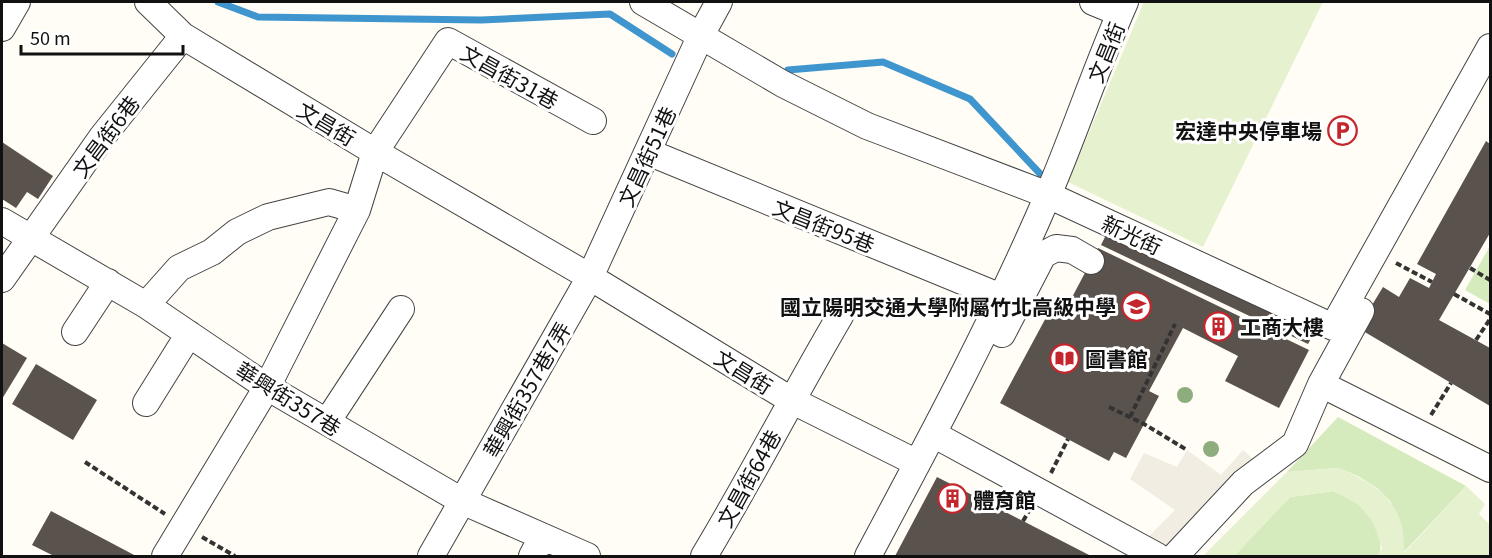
<svg xmlns="http://www.w3.org/2000/svg" width="1492" height="558" font-family="Georgia,'Noto Sans TC',serif">
  <style>
    .green { fill: #d5ebbd }
    .pitch { fill: #e6f2cf }
    .plaza { fill: #f1ede2 }
    .lines { fill: none; stroke-linecap: round; stroke-linejoin: round }
    .stream { stroke: #3f96cf; stroke-width: 7 }
    .building { fill: #5a524d }
    .minor-casing { stroke: #444; stroke-width: 28 }
    .path { stroke: #333; stroke-width: 4; stroke-dasharray: 6 3; stroke-linecap: butt }
    .minor { stroke: #fff; stroke-width: 26 }
    .tree { fill: #8dad7f }
    .labels { text-anchor: middle; dominant-baseline: central; stroke-width: 6; stroke-linejoin: round; paint-order: stroke }
    .street-label { font-size: 21px; fill: #111; stroke: #fff }
    .poi-label { font-size: 21px; font-weight: bold; fill: #111; stroke: #fff; text-anchor: start }
  </style>
  <rect width="100%" height="100%" fill="#fffdf5"/>
  <!-- green -->
  <path class="green" d="M1490 246V304L1465 290Z
    M1338 417 1466 486 1404 552 1391 502 1377 488 1358 476 1338 468 1287 472Z
    M1333 491C1341 495 1352 499 1359 505 1372 516 1385 540 1379 556H1234L1290 497Z"/>
  <!-- pitch -->
  <path class="pitch" d="M1144 2H1323L1203 247 1068 182Z
    M1338 468C1365 479 1392 493 1401 523 1404 532 1403 543 1405 552L1466 486 1485 504 1479 514 1490 525V556H1379L1382 548 1373 522 1359 505 1333 491 1290 497 1234 556H1203L1287 472Z"/>
  <!-- plaza -->
  <path class="plaza" d="M1187 450 1221 475 1243 450 1260 465 1169 555 1147 538 1175 510 1130 479 1144 453 1177 467Z"/>
  <g class="lines">
    <!-- stream -->
    <path class="stream" d="M218 2 258 17 481 20 610 14 672 54
      M788 70 883 62 970 99 1046 180"/>
  </g>
  <!-- building -->
  <path class="building" d="M1486 141 1490 144V233L1439 320 1490 348V406L1358 328 1383 287 1399 297 1410 278 1429 288 1436 274 1417 264Z
    M2 142 53 176 38 199 27 192 16 208 2 199Z
    M1107 233 1314 333 1308 344 1101 245Z
    M1098 248 1309 350 1279 408 1225 381 1238 356 1183 328 1149 391 1159 396 1126 458 1114 452 1109 461 1000 403 1056 299 1068 305Z
    M2 343 27 358 2 399Z
    M36 364 97 400 73 440 12 404Z
    M937 477 1023 521 1091 556H895Z
    M51 511 136 556H54L32 545Z"/>
  <g class="lines">
    <defs>
      <path id="minor" d="M148 2 183 36 375 152 590 277 791 400 917 463
        M643 2 783 84 867 126 1048 195 1333 327 1490 47
        M1093 2 1120 13
        M2 28 17 2
        M648 152 1001 297
        M2 221 146 305 267 387 462 501 587 556
        M2 279 102 137 183 36
        M146 305 179 268 212 252 237 232 268 217 329 202 357 210
        M1361 311 1321 384 1490 469
        M75 332 108 282
        M1002 334 1043 255 1056 248 1072 250 1091 261
        M146 403 189 334
        M327 422 401 309
        M933 434 1157 556
        M165 556 267 387 357 210 375 152 448 41 593 121
        M431 556 590 277 701 35 719 2
        M532 556 542 537
        M704 556C751 478 793 396 840 316
        M868 556C931 438 995 319 1048 195 1075 132 1097 65 1125 2
        M1175 556 1243 483 1295 444 1321 384"/>
    </defs>
    <!-- minor casing -->
    <use href="#minor" class="minor-casing"/>
    <!-- path -->
    <path class="path" d="M1396 263 1432 282
      M1470 268 1490 280
      M1454 294 1490 314
      M1476 340 1490 319
      M1109 407 1144 424 1187 450
      M1431 415 1451 383
      M1130 417 1175 324
      M85 462 165 514
      M1051 473 1068 439
      M1023 521 1029 511
      M202 537 235 556"/>
    <!-- minor -->
    <use href="#minor" class="minor"/>
  </g>
  <!-- trees -->
  <g class="tree">
    <circle cx="1185" cy="395" r="8"/>
    <circle cx="1211" cy="449" r="8"/>
  </g>
  <!-- icons -->
  <defs>
    <symbol id="parking-ring" viewBox="-11 -11 22 22"><circle r="9.5" fill="#fff" stroke="#c4262e" stroke-width="1.5"/><path d="M-3.5-5.5H1a3.5 3.5 0 0 1 0 7H-1V5.5H-3.5ZM-1-3.4V-.6H.8a1.4 1.4 0 0 0 0-2.8Z" fill="#c4262e"/></symbol>
    <symbol id="school-ring" viewBox="-11 -11 22 22"><circle r="9.5" fill="#fff" stroke="#c4262e" stroke-width="1.5"/><path d="M0-5L7-2L0 1L-7-2ZM-4 1L0 2.5L4 1V4Q0 6-4 4Z" fill="#c4262e"/></symbol>
    <symbol id="building-ring" viewBox="-11 -11 22 22"><circle r="9.5" fill="#fff" stroke="#c4262e" stroke-width="1.5"/><path d="M-4-6H4V6H1V3H-1V6H-4ZM-2.5-4.3h1.7v1.8h-1.7ZM.8-4.3h1.7v1.8H.8ZM-2.5-1h1.7V.8h-1.7ZM.8-1h1.7V.8H.8Z" fill="#c4262e"/></symbol>
    <symbol id="library-ring" viewBox="-11 -11 22 22"><circle r="9.5" fill="#fff" stroke="#c4262e" stroke-width="1.5"/><path d="M-6-4Q-3-5.5-.7-3.5V5Q-3 3-6 4ZM6-4Q3-5.5 .7-3.5V5Q3 3 6 4Z" fill="#c4262e"/></symbol>
  </defs>
  <g fill-rule="evenodd">
    <use href="#parking-ring" x="1326" y="114" width="33" height="33"/>
    <use href="#school-ring" x="1120" y="290" width="33" height="33"/>
    <use href="#building-ring" x="1202" y="310" width="33" height="33"/>
    <use href="#library-ring" x="1048" y="342" width="33" height="33"/>
    <use href="#building-ring" x="936" y="482" width="33" height="33"/>
  </g>
  <g class="labels">
    <!-- street labels -->
    <g class="street-label">
      <text transform="translate(1105 52) rotate(-68)">文昌街</text>
      <text transform="translate(510 76) rotate(29)">文昌街31巷</text>
      <text transform="translate(327 123) rotate(31)">文昌街</text>
      <text transform="translate(105 136) rotate(-53)">文昌街6巷</text>
      <text transform="translate(646 156) rotate(-65)">文昌街51巷</text>
      <text transform="translate(824 225) rotate(22)">文昌街95巷</text>
      <text transform="translate(1132 234) rotate(25)">新光街</text>
      <text transform="translate(744 371) rotate(32)">文昌街</text>
      <text transform="translate(526 389) rotate(-60)">華興街357巷7弄</text>
      <text transform="translate(289 398) rotate(32)">華興街357巷</text>
      <text transform="translate(748 478) rotate(-61)">文昌街64巷</text>
    </g>
    <!-- poi labels -->
    <g class="poi-label">
      <text x="1322" y="130" text-anchor="end">宏達中央停車場</text>
      <text x="1116" y="306" text-anchor="end">國立陽明交通大學附屬竹北高級中學</text>
      <text x="1240" y="326">工商大樓</text>
      <text x="1085" y="358">圖書館</text>
      <text x="973" y="499">體育館</text>
    </g>
  </g>
  <!-- border -->
  <rect width="1492" height="558" fill="none" stroke="#111111" stroke-width="6"/>
  <!-- scale -->
  <path d="M21 45v9h162v-9" fill="none" stroke="#111111" stroke-width="3"/>
  <text x="30" y="45" font-size="18" fill="#111111" stroke="#ffffff" stroke-width="4.5" paint-order="stroke">50 m</text>
</svg>
